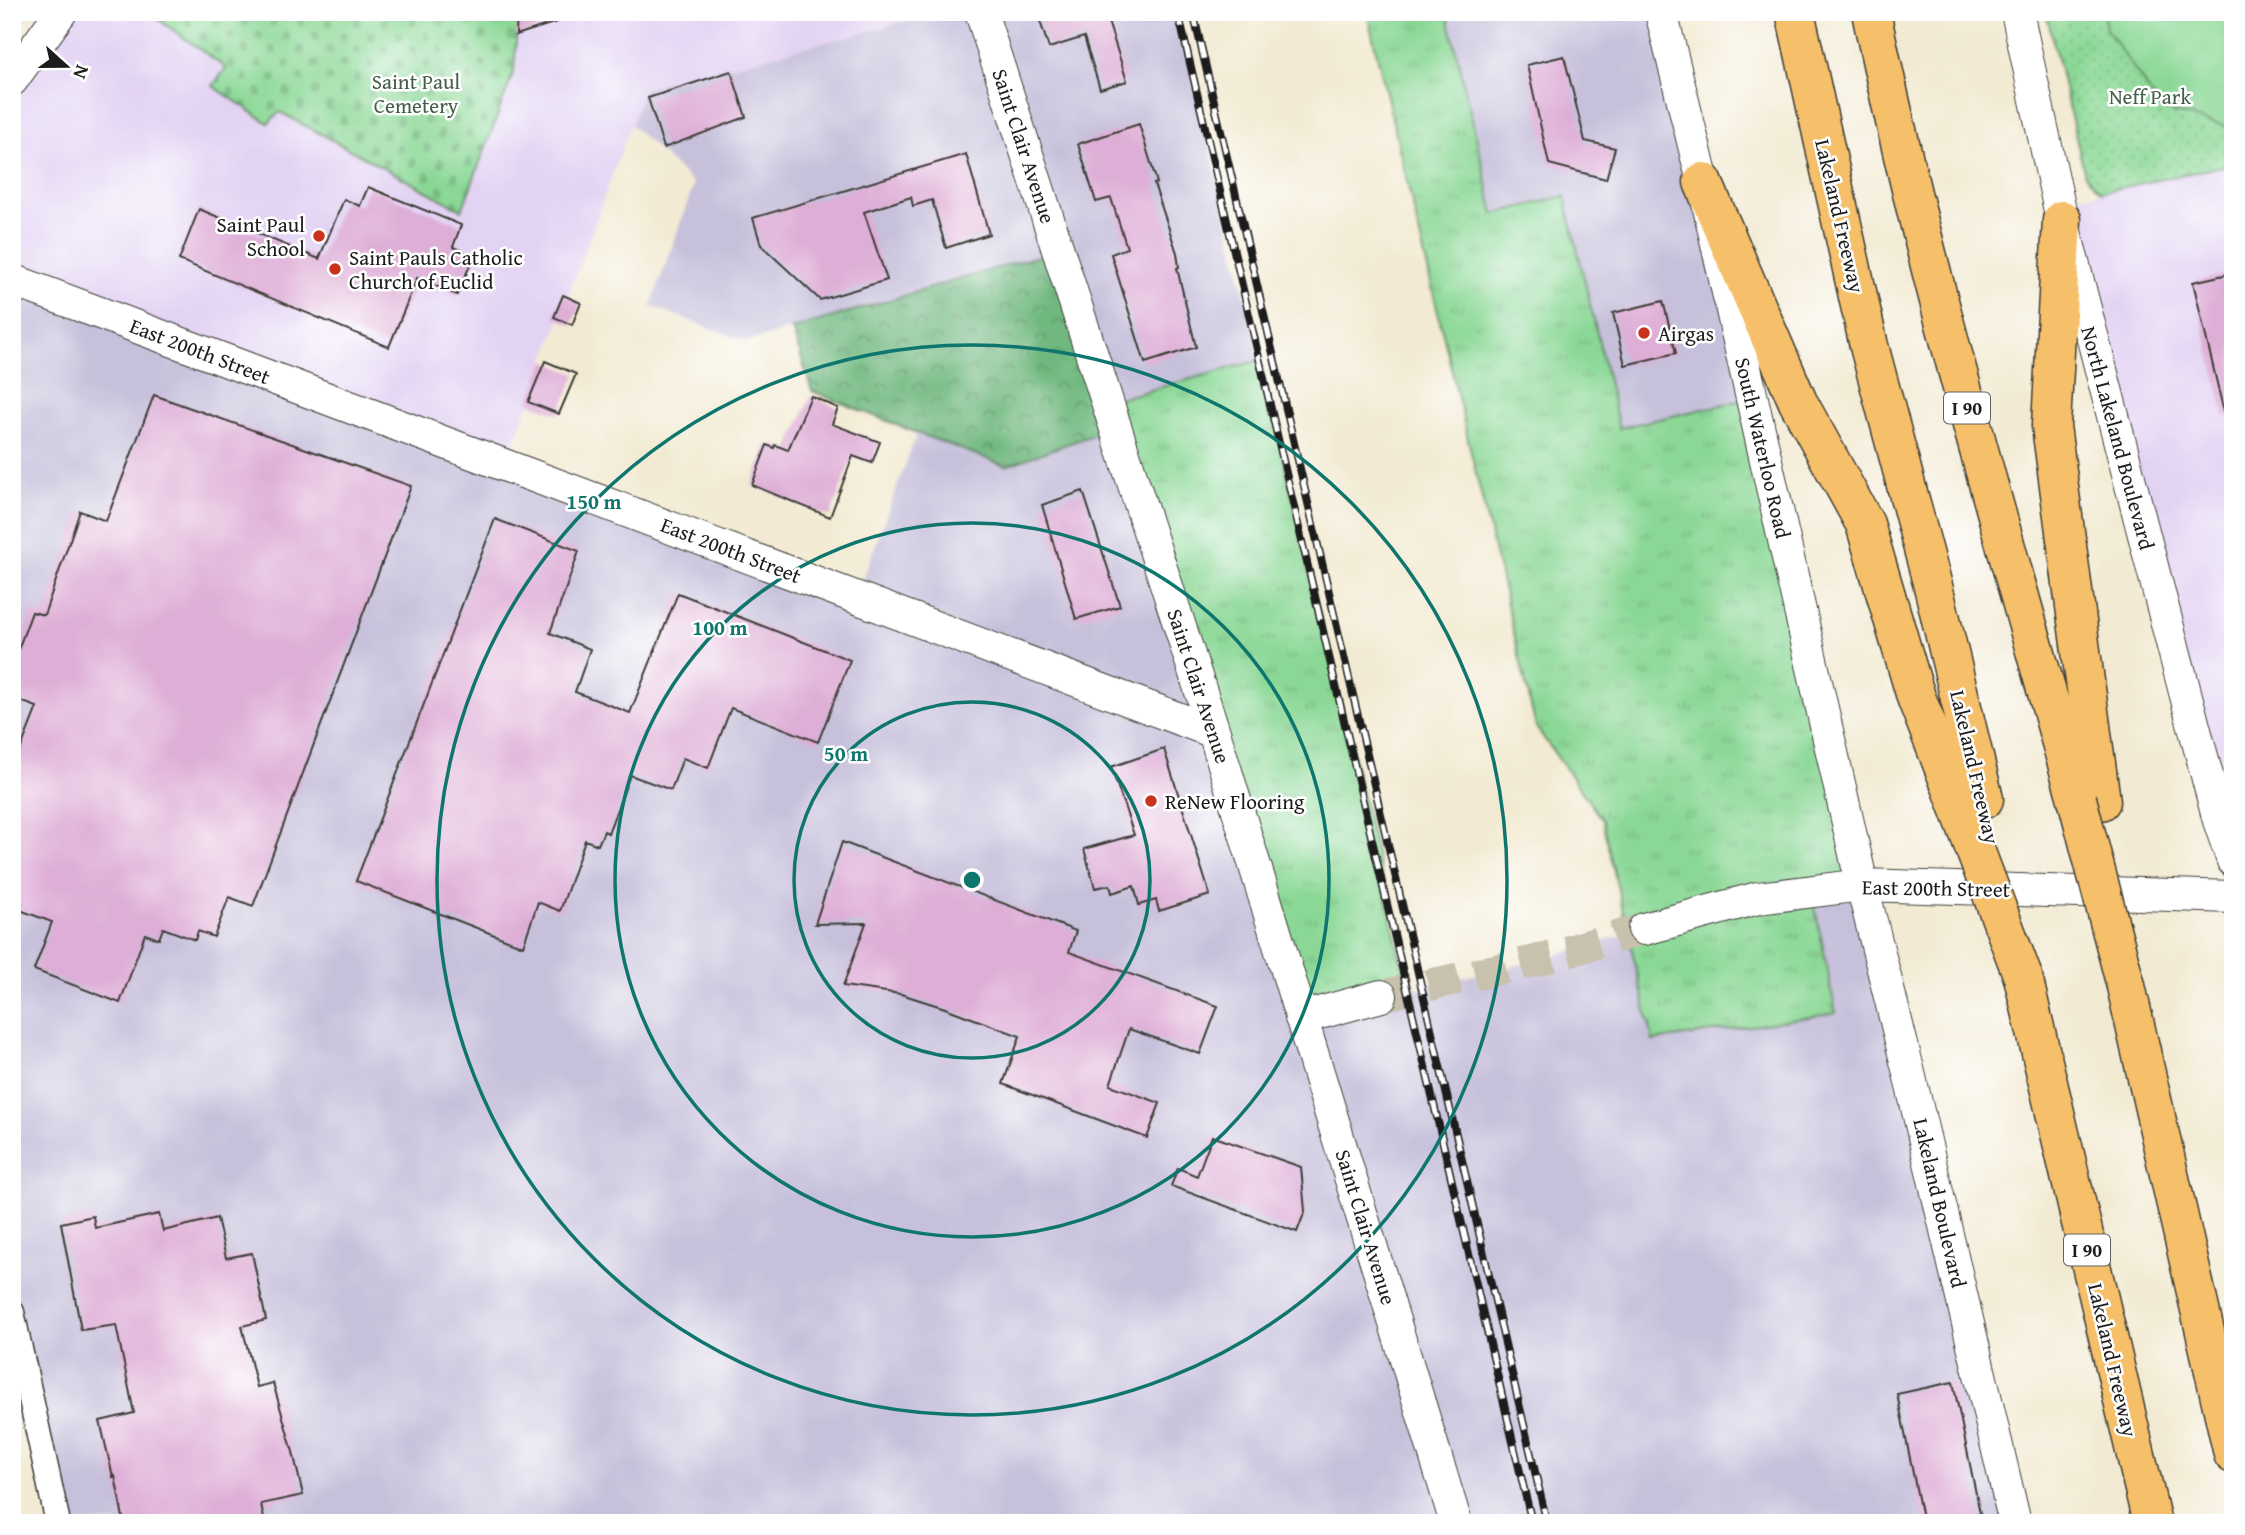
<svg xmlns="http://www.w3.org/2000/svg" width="2245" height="1535" font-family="'Gentium Book Plus',serif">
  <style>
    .built { fill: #e3d3f3 }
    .industrial { fill: #c6c0da }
    .grass { fill: url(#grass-tufts); stroke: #547a59; stroke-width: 2 }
    .forest { fill: url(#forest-crowns); stroke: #466a4e; stroke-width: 2 }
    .cemetery { fill: url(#cemetery-stones); stroke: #547a59; stroke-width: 2 }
    .park { fill: url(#park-dots); stroke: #547a59; stroke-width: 2 }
    .pitch { fill: #8bd896; stroke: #547a59; stroke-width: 2 }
    .building { fill: #deaed6 }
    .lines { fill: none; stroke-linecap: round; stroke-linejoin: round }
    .tertiary-tunnel { stroke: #c7c1ae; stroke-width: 32; stroke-dasharray: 32 16; stroke-linecap: butt }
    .minor-casing { stroke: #3c3b37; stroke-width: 27 }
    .tertiary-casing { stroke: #3c3b37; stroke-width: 34 }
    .motorway-casing { stroke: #3c3b37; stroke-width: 41 }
    .minor { stroke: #fff; stroke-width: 24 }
    .tertiary { stroke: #fff; stroke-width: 32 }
    .motorway { stroke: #f6c06b; stroke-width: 38 }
    .rail-casing { stroke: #1c1c1c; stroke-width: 8 }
    .rail { stroke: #fff; stroke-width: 5; stroke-dasharray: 16; stroke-linecap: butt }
    .motorway-bridge-casing { stroke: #3c3b37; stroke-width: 41; stroke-linecap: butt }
    .motorway-bridge { stroke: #f6c06b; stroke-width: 38 }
    .ring { fill: none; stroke: #0f766e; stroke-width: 3.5 }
    .poi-dot { fill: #c8321e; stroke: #fff; stroke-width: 2.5 }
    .labels { text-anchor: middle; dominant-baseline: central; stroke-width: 5; stroke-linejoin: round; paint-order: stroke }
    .shield { fill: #fff; stroke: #606060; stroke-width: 2 }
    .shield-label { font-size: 19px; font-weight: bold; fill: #1c1c1c }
    .park-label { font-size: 21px; fill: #435e47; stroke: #fff }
    .street-label { font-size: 21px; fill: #1c1c1c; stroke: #fff }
    .poi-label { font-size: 21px; fill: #1c1c1c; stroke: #fff; text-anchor: start }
    .centre { fill: #0f766e; stroke: #fff; stroke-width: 3.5 }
    .ring-label { font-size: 21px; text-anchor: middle; font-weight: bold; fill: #0f766e; stroke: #fff; stroke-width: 5; stroke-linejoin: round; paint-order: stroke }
  </style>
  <defs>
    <pattern id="grass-tufts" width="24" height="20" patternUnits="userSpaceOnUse" patternTransform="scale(1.75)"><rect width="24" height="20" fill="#8bd896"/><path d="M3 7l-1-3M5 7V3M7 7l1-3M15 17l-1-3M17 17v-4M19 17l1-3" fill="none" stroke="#77b981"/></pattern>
    <pattern id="forest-crowns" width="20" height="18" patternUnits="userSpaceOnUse" patternTransform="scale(1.75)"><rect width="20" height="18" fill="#70b87f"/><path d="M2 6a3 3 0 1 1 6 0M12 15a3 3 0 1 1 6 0" fill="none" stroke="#5b9567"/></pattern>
    <pattern id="cemetery-stones" width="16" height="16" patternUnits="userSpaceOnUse" patternTransform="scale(1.75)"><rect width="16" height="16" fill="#8bd896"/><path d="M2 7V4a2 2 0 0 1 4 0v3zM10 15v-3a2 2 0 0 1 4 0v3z" fill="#77b981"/></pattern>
    <pattern id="park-dots" width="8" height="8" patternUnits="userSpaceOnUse" patternTransform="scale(1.75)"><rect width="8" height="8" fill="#8bd896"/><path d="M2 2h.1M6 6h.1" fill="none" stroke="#77b981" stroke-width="1.8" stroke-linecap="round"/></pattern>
  </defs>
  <rect width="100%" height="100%" fill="#fff"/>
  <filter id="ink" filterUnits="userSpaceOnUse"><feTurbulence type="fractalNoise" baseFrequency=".0143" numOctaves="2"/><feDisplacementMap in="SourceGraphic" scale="14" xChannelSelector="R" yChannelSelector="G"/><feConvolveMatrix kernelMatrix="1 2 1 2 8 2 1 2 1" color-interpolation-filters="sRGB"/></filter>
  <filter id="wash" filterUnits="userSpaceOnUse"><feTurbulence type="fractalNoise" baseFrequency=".00686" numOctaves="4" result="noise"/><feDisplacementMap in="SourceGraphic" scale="28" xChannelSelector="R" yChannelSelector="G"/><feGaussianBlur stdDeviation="1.57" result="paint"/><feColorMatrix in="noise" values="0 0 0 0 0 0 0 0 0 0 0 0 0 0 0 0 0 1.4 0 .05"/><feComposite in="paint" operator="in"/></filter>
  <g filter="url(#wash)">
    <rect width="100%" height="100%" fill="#f2ead2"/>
    <!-- built -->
    <path class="built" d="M61 12H148L226 68 213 86 268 123 280 112 462 210 514 71 517 35 595 12H943L644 88 506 466 12 280V80Z
      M2233 164V861L2058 201Z"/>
    <!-- industrial -->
    <path class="industrial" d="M943 12H1178L1260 360 1107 402 1057 250 747 342 651 306 694 184 631 125 644 88Z
      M1447 12H1661L1752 398 1619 429 1566 197 1494 214Z
      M12 280 856 597 917 433 1006 466 1115 427 1381 996 1535 961 1674 920 1862 885 2015 1523H58L12 1312Z"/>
    <!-- grass -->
    <path class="grass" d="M1367 12H1447L1494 214 1565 196 1619 428 1752 398 1862 885 1812 892 1836 1013 1653 1041 1602 820 1536 727Z
      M1260 360 1408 990 1301 1018 1107 402Z"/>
    <!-- forest -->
    <path class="forest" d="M1058 250 1115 427 1006 466 917 433 812 391 792 329Z"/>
    <!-- cemetery -->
    <path class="cemetery" d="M148 12H518L514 71 462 210 280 112 268 123 213 86 226 68Z"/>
    <!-- park -->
    <path class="park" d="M2046 12H2233V164L2101 192 2085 175Z"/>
    <!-- pitch -->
    <path class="pitch" d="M2103 12H2233V128L2163 110 2106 29Z"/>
    <g id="blocks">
      <!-- building -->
      <path class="building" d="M517 12H574L575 16 516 35Z
        M1037 12H1105L1127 81 1100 89 1084 37 1049 48Z
        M1564 56 1585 141 1615 148 1606 179 1549 164 1527 65Z
        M731 71 746 117 664 148 648 98Z
        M1139 124 1157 183 1154 184 1177 253 1179 267 1177 268 1196 347 1145 363 1111 254 1127 248 1111 198 1096 202 1078 144Z
        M966 154 989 234 946 248 932 200 913 206 911 197 864 212 887 280 820 300 761 245 753 218Z
        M368 187 461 225 453 247 474 256 457 295 417 278 389 347 179 260 199 209 319 259 344 199 360 206Z
        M2233 273V416L2225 417 2193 282Z
        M563 295 581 303 572 325 554 317Z
        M1663 301 1676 353 1625 365 1613 313Z
        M545 361 576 374 559 414 528 402Z
        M154 395 411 486 253 906 229 897 214 937 198 931 195 940 163 928 159 939 145 934 120 1003 34 970 52 922 12 907V771L37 707 12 698V666L32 612 44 615 80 511 106 521Z
        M811 396 838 408 832 424 880 442 872 463 853 456 830 517 752 485 767 445 774 448 775 445 788 450Z
        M1083 491 1120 606 1076 619 1042 505Z
        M495 519 579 551 550 633 590 649 575 692 630 713 678 593 850 660 818 742 731 708 708 768 683 758 671 790 630 775 608 833 604 831 598 845 585 840 560 911 538 902 523 946 356 881Z
        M1164 749 1210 895 1159 911 1156 900 1139 905 1134 886 1112 893 1110 885 1095 888 1084 849 1134 835 1111 767Z
        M842 842 1076 931 1069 952 1218 1006 1200 1054 1129 1029 1110 1085 1160 1103 1147 1138 1003 1084 1020 1036 945 1008 901 994 843 986 866 923 815 924Z
        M1212 1136 1301 1167 1305 1211 1297 1232 1171 1186 1178 1168 1197 1176Z
        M159 1214 163 1231 217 1218 226 1258 252 1253 266 1320 242 1326 257 1387 273 1383 293 1452 303 1495 261 1504 265 1523H124L115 1476 113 1477 100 1421 134 1413 116 1325 81 1330 61 1223 93 1216 95 1228Z
        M1953 1382 1982 1523H1923L1897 1394Z"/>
    </g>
  </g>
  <g filter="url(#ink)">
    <use href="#blocks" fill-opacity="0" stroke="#3c3b37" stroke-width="2"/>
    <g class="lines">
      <!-- tertiary-tunnel -->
      <path class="tertiary-tunnel" d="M1381 996 1535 961 1644 929"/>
      <defs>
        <path id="minor" d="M12 1312 58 1523"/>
        <path id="tertiary" d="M981 12 1214 732 1456 1523
          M1661 12 1703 182 1862 885 1909 1073 2015 1523
          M2017 12 2062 220 2176 658 2219 821 2233 861
          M12 80 61 12
          M12 280 1214 732
          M1644 929 1758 898 1862 885 2233 897
          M1301 1018 1381 996"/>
        <path id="motorway" d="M1795 12 1869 346 1934 590 1984 799
          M1871 12C1926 277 2004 539 2077 799
          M1703 182 1798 402 1865 524 1916 697 1954 794
          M2062 220 2051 426 2101 801
          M2023 977 2152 1523
          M2126 986 2233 1454"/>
      </defs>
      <!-- minor casing -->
      <use href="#minor" class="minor-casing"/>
      <!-- tertiary casing -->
      <use href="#tertiary" class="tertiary-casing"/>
      <!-- motorway casing -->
      <use href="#motorway" class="motorway-casing"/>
      <!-- minor -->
      <use href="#minor" class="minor"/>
      <!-- tertiary -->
      <use href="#tertiary" class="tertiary"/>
      <!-- motorway -->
      <use href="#motorway" class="motorway"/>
      <defs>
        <path id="rail" d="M1178 12 1532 1523
          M1193 12 1547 1523"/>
      </defs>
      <!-- rail casing -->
      <use href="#rail" class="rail-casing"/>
      <!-- rail -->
      <use href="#rail" class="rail"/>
      <defs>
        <path id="motorway-bridge" d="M1954 794 2023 977
          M2077 799 2126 986"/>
      </defs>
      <!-- motorway-bridge casing -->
      <use href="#motorway-bridge" class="motorway-bridge-casing"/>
      <!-- motorway-bridge -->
      <use href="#motorway-bridge" class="motorway-bridge"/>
    </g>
  </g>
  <!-- distance rings -->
  <g class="ring">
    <circle cx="972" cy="880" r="178"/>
    <circle cx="972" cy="880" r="357"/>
    <circle cx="972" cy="880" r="535"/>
  </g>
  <!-- markers -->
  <g class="poi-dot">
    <circle cx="319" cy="236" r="7"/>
    <circle cx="335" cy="269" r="7"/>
    <circle cx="1644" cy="333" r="7"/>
    <circle cx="1151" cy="801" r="7"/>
  </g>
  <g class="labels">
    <!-- shield labels -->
    <g class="shield">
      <rect x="1944" y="392.5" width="46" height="31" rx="5"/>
      <rect x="2064" y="1234.5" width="46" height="31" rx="5"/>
    </g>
    <g class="shield-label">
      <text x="1967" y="408">I 90</text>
      <text x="2087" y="1250">I 90</text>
    </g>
    <!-- park labels -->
    <g class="park-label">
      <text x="416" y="81">Saint Paul<tspan x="416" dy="24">Cemetery</tspan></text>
      <text x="2150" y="96">Neff Park</text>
    </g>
    <!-- street labels -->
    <g class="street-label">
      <text transform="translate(1024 146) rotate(72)">Saint Clair Avenue</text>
      <text transform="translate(1840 216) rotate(77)">Lakeland Freeway</text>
      <text transform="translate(200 351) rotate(21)">East 200th Street</text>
      <text transform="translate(2118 438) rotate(75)">North Lakeland Boulevard</text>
      <text transform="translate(1763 448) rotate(77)">South Waterloo Road</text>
      <text transform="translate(731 550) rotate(21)">East 200th Street</text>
      <text transform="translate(1199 686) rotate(72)">Saint Clair Avenue</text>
      <text transform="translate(1975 767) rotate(77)">Lakeland Freeway</text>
      <text transform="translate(1936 888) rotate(1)">East 200th Street</text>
      <text transform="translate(1940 1203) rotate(77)">Lakeland Boulevard</text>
      <text transform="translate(1366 1227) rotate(73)">Saint Clair Avenue</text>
      <text transform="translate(2113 1360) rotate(77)">Lakeland Freeway</text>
    </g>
    <!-- poi labels -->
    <g class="poi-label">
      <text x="305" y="224" text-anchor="end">Saint Paul<tspan x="305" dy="24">School</tspan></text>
      <text x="349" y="257">Saint Pauls Catholic<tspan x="349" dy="24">Church of Euclid</tspan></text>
      <text x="1658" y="333">Airgas</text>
      <text x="1165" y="801">ReNew Flooring</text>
    </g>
  </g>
  <circle cx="972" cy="880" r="10" class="centre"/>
  <g class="ring-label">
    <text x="594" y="509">150 m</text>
    <text x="720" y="635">100 m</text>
    <text x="846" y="761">50 m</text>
  </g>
  <!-- margin -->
  <rect width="2245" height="1535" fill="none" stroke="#fff" stroke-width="42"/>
  <!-- north arrow -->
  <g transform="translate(66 66) rotate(111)" stroke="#ffffff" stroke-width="5" paint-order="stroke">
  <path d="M0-5L12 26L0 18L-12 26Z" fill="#1c1c1c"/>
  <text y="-10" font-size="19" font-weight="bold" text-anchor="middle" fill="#1c1c1c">N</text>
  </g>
</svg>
